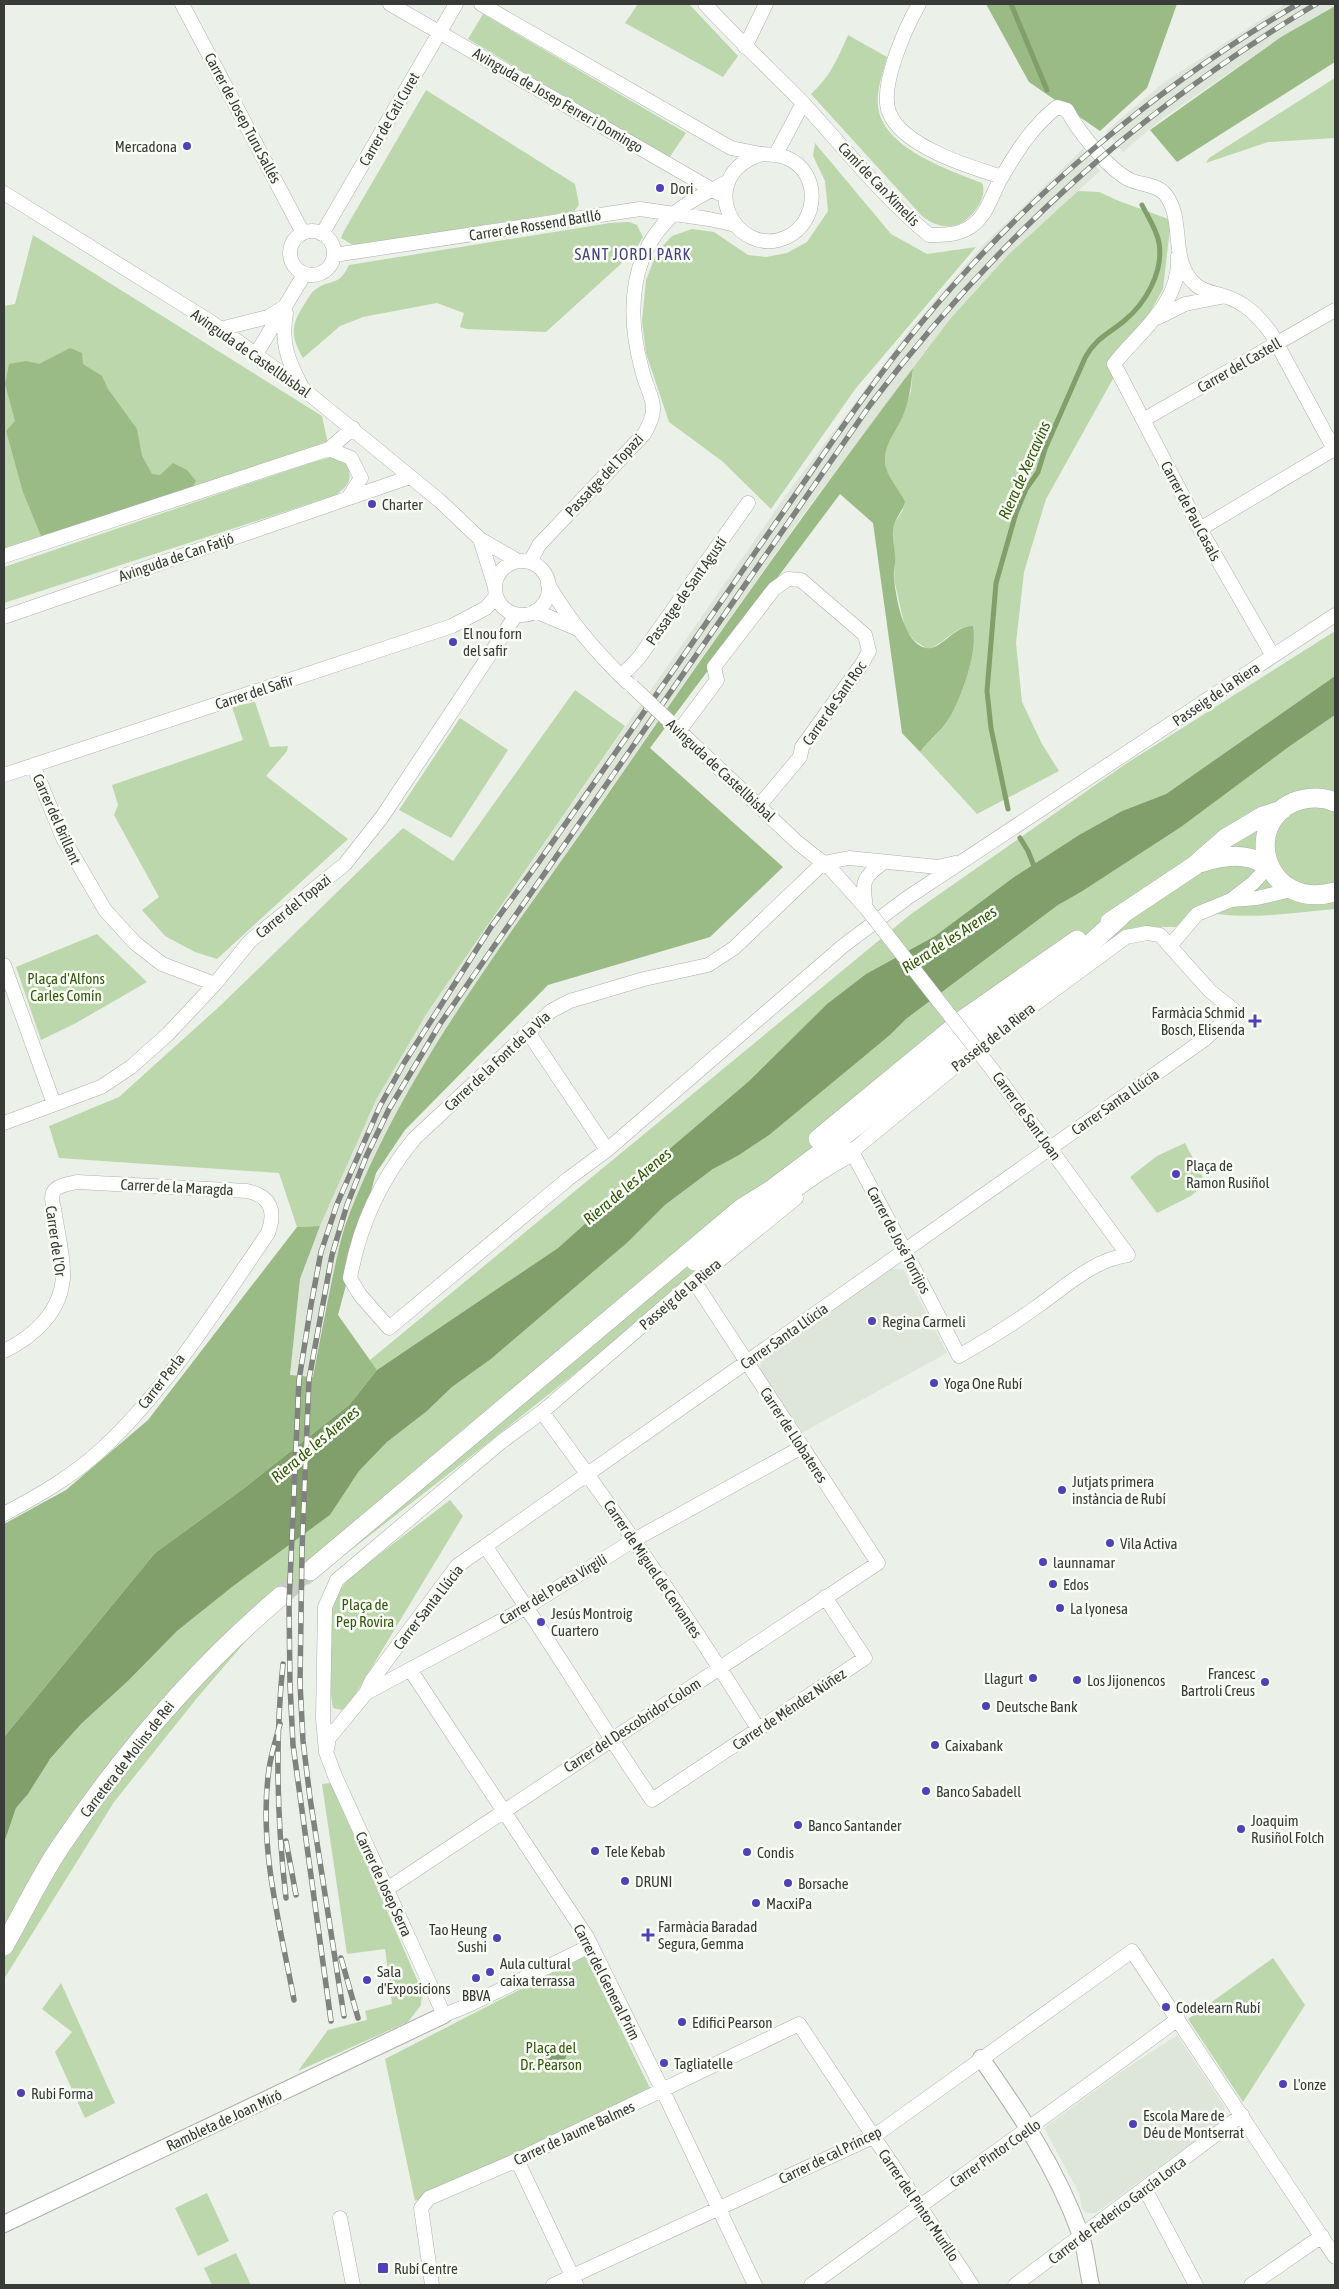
<svg xmlns="http://www.w3.org/2000/svg" width="1339" height="2289" font-family="'Asap Condensed',sans-serif">
  <style>
    .built { fill: #dee6d9 }
    .green { fill: #bcd7ab }
    .forest { fill: #9bbb86 }
    .water { fill: #809f6b }
    .lines { fill: none; stroke-linecap: round; stroke-linejoin: round }
    .stream { stroke: #809f6b; stroke-width: 5 }
    .secondary-tunnel { stroke: #c7ccc6; stroke-width: 19; stroke-dasharray: 19 9; stroke-linecap: butt }
    .minor-casing { stroke: #adb1ab; stroke-width: 15 }
    .tertiary-casing { stroke: #adb1ab; stroke-width: 18 }
    .secondary-casing { stroke: #adb1ab; stroke-width: 20 }
    .minor { stroke: #fff; stroke-width: 14 }
    .tertiary { stroke: #fff; stroke-width: 16 }
    .secondary { stroke: #fff; stroke-width: 19 }
    .rail-casing { stroke: #7f827e; stroke-width: 5.5 }
    .rail { stroke: #f9fdf6; stroke-width: 4; stroke-dasharray: 11; stroke-linecap: butt }
    .minor-bridge-casing { stroke: #adb1ab; stroke-width: 15; stroke-linecap: butt }
    .tertiary-bridge-casing { stroke: #adb1ab; stroke-width: 18; stroke-linecap: butt }
    .minor-bridge { stroke: #fff; stroke-width: 14 }
    .tertiary-bridge { stroke: #fff; stroke-width: 16 }
    .poi-dot { fill: #5140b7; stroke: #f9fdf6; stroke-width: 2 }
    .labels { text-anchor: middle; dominant-baseline: central; stroke-width: 5; stroke-linejoin: round; paint-order: stroke }
    .street-label { font-size: 15px; fill: #393b38; stroke: #f9fdf6 }
    .poi-label { font-size: 15px; fill: #393b38; stroke: #f9fdf6; text-anchor: start }
    .park-label { font-size: 15px; fill: #335a0c; stroke: #f9fdf6 }
    .neighbourhood-label { font-size: 16px; letter-spacing: 1px; fill: #474481; stroke: #f9fdf6 }
    .water-label { font-size: 16px; font-style: italic; fill: #32590a; stroke: #f9fdf6 }
  </style>
  <rect width="100%" height="100%" fill="#ebf0e9"/>
  <!-- built -->
  <path class="built" d="M1285 4H1335V6L1281 37 1162 119 1123 152 1106 131 1163 83Z
    M1083 149 1100 171 1008 255 950 319 800 519 672 700 453 1017 410 1088 373 1159 344 1228 325 1310 313 1377 290 1376 300 1279 320 1226 376 1100 427 1013 786 495 910 329 983 245Z
    M890 1268 904 1270 947 1353 798 1435 759 1373 762 1358Z
    M1177 2035 1225 2107 1222 2121 1096 2213H1087L1082 2208 1079 2193 1044 2128 1121 2072Z"/>
  <!-- green -->
  <path class="green" d="M638 4H689L738 56 723 77 625 23Z
    M483 14 686 133 669 158 468 39Z
    M848 35 887 57C883 73 876 90 878 106 882 148 949 170 982 183 989 199 968 225 951 226 940 227 931 223 922 216L811 94C830 77 838 58 848 35Z
    M1335 78V138L1268 142 1206 163 1209 158Z
    M426 90 575 184 579 205 574 211 358 245 351 244 341 238 344 231Z
    M815 143 891 234 927 254 976 247 856 388 771 509 722 461 669 422 646 353 642 321 646 280 657 252 672 236 692 229 714 232 748 255 766 257 787 253 807 242 828 211 825 181 813 156Z
    M1078 191 1099 192 1119 201 1171 220 1163 289 1046 499 1024 572 1016 643 1022 702 1042 744 1059 771 977 814 920 752C927 742 939 734 946 723 964 696 975 658 973 626 955 625 944 645 927 649L914 640 905 628 894 579 895 556 892 531 894 524 903 510 886 469 884 454 892 432 901 419 911 391 913 368 950 319 1008 255Z
    M629 222 637 225 643 237 634 252 546 332 466 329 460 327 464 313 437 303 363 317 340 326 303 358C291 337 290 326 304 305 307 300 311 292 316 289 331 278 338 288 349 265L610 223Z
    M33 235 322 416 329 449 4 555V306L15 304Z
    M335 456 346 462C353 479 350 484 336 495L4 603V567L310 463Z
    M1335 631V676L1166 794 1122 811 1079 835 1014 877 935 936 866 974 827 1004 749 1081 646 1169 558 1248 377 1370 370 1360 911 914 1124 765Z
    M575 690 625 726 427 1013 376 1100 320 1226 297 1227 279 1173 59 1158 49 1126 119 1097 221 1005 403 828 453 861Z
    M255 702 270 747 288 746 287 751 266 776 348 839 217 959 195 952 165 936 142 910 159 897 114 815 118 805 112 785 243 740 232 707Z
    M1335 715V909C1289 913 1237 922 1193 909L1176 927H1151L1130 931 455 1469 270 1613 197 1698 114 1802 4 1979V1843L16 1808 28 1794 46 1764 81 1724 129 1680 177 1631 232 1587 330 1515 359 1471 387 1442 427 1411 452 1387 491 1359 628 1242 665 1205 713 1169 754 1145 890 1035 906 1019 1058 905 1081 892 1181 827 1290 746Z
    M460 718 508 750 451 838 399 810Z
    M97 934 147 982 76 1023 41 1040 16 967Z
    M1185 1143 1206 1183 1191 1196 1157 1213 1130 1177 1157 1156Z
    M450 1500 463 1516 349 1705 342 1710 333 1708 331 1695V1611L333 1599 350 1577Z
    M331 1783 422 1991 421 2005 408 2022 298 2071 328 2030 367 2020 365 2011 392 2004 385 1949 347 1954 322 1784Z
    M585 1956 651 2090 415 2201 385 2059Z
    M1273 1958 1305 2005 1243 2102 1188 2019Z
    M61 1983 115 2103 85 2118 55 2052 72 2032 42 2009Z
    M207 2193 229 2241 198 2256 175 2208Z
    M236 2253 251 2285H212L204 2268Z"/>
  <!-- forest -->
  <path class="forest" d="M986 4H1177L1147 88 1100 131 1029 82Z
    M1335 6V62L1177 162 1150 130 1281 37Z
    M70 348 82 353 83 364 102 376 108 389 137 429 142 456 152 474 160 475 173 463 187 470 196 481 191 490 41 536 23 492 6 431 15 421 5 384 9 364 26 361 39 364Z
    M913 368C911 386 909 402 902 418 894 435 881 448 886 468 890 481 900 490 905 502 902 512 894 520 893 530 892 539 895 548 895 556 896 564 893 571 894 579 896 598 904 644 926 648 941 651 954 625 973 626 978 652 961 702 946 723 938 734 928 741 920 752L902 733 873 523 840 494 650 748 783 867 710 937 548 985 405 1130 376 1173 338 1315 377 1370 349 1405 243 1489 155 1553 4 1737V1524L66 1490 148 1420 297 1227 320 1226 300 1279 290 1375 313 1377C320 1340 327 1303 335 1266 338 1253 341 1238 345 1226 402 1071 508 939 601 804 702 657 805 511 913 368Z"/>
  <!-- water -->
  <path class="water" d="M1335 676V715L1290 746 1181 827 1081 892 1058 905 906 1019 890 1035 769 1135 739 1155 713 1169 665 1205 628 1242 491 1359 452 1387 427 1411 387 1442 359 1471 330 1515 232 1587 177 1631 129 1680 81 1724 50 1759 28 1794 16 1808 4 1843V1737L155 1553 243 1489 349 1405 377 1370 558 1248 646 1169 749 1081 827 1004 866 974 935 936 1014 877 1079 835 1122 811 1166 794Z
    M544 2055a11 11 0 1 1 22 0a11 11 0 1 1-22 0Z"/>
  <g class="lines">
    <!-- stream -->
    <path class="stream" d="M1011 4 1047 90
      M1008 809 991 728 987 691 996 583 1016 513 1026 489 1038 472 1045 449 1085 358C1096 338 1107 335 1124 321 1145 304 1164 272 1159 243 1157 230 1148 217 1142 205
      M1020 838 1028 851 1036 871"/>
    <!-- secondary-tunnel -->
    <path class="secondary-tunnel" d="M281 1596 310 1571"/>
    <defs>
      <path id="minor" d="M182 4 303 233
        M390 4 718 193
        M481 4 731 148C741 150 751 152 761 154 771 155 778 154 787 158 821 172 819 222 787 237 735 261 692 176 762 154
        M705 4C737 39 772 71 805 105 845 149 883 197 929 235 943 235 958 235 970 227 988 216 992 192 1003 175 1018 149 1034 125 1057 107L1067 110C1078 131 1108 169 1130 180 1141 185 1157 184 1165 194 1186 220 1168 261 1196 285 1204 292 1215 293 1224 296 1245 302 1258 316 1271 333L1335 451
        M919 4C906 27 879 86 889 112 901 146 970 167 1002 177
        M745 47 766 4
        M776 154 803 103
        M4 193 211 322 302 388 440 501 480 539 518 561
        M290 253a22 22 0 1 1 44 0a22 22 0 1 1-44 0Z
        M322 234 456 4
        M334 255 640 209 709 219 736 225
        M1178 256C1181 303 1140 331 1114 364L1200 529 1273 656
        M286 313C281 342 287 359 301 385
        M1159 317 1185 304 1221 297
        M220 329 268 317 284 307
        M256 354 304 275
        M1143 420 1335 310
        M329 449 351 458 361 478 348 498
        M1200 529 1334 449
        M480 539 495 587
        M4 556 329 449 353 428
        M495 588a27 27 0 1 1 54 0a27 27 0 1 1-54 0Z
        M530 562 539 545 644 434C662 404 649 399 642 370 626 312 629 248 680 209 694 198 712 190 727 182
        M548 584C569 621 597 653 627 682
        M535 611 578 629
        M4 617 410 477
        M621 676 638 659 748 503
        M673 725 798 843 831 869 866 908
        M679 731 717 680 714 667 774 589 788 579 801 580 865 635 869 651 862 664 802 747 800 757 759 806
        M33 765 63 838 105 910 135 943 162 964 215 984
        M4 775 452 626 486 608 496 596
        M823 863 734 948 708 965 644 979 570 1001 551 1011 414 1139C381 1179 359 1227 350 1278L360 1295 389 1328 568 1179 607 1150 843 946 907 898 1335 615
        M823 863 849 858 938 867 955 863
        M1231 900 1257 898 1291 890
        M866 907C862 883 862 877 883 863
        M1170 946 1197 914 1231 900 1253 883 1269 866
        M4 965 54 1104
        M528 1032 607 1150
        M4 1123 101 1087 131 1067 168 1034 215 984 250 941 345 864 382 817 516 615
        M852 1152 905 1251 959 1356C985 1341 1010 1326 1035 1308 1064 1288 1092 1260 1128 1255L991 1068
        M4 1351C33 1337 61 1312 63 1277 64 1255 57 1231 54 1209 47 1187 59 1186 77 1182L247 1191C271 1196 276 1211 268 1233 218 1306 167 1389 102 1449 73 1476 38 1496 4 1514
        M542 1412C618 1515 691 1621 759 1730
        M485 1546C543 1629 595 1717 652 1800L865 1658 825 1597
        M411 1671 587 1937 663 2091 755 2285
        M366 1693 372 1680 457 1566 1205 1039 1235 1011 1210 991 1160 935 1147 933 1126 937 993 1035 845 1157
        M327 1749 329 1738 366 1693 527 1607 634 1540 802 1447
        M387 1889 878 1563 694 1281
        M590 1946 469 2005 444 2015 335 1776 326 1752 323 1718 325 1607 337 1580 501 1442 542 1412 694 1281 796 1198
        M517 2160 576 2284
        M1145 2189 1196 2285
        M340 2218 353 2285
        M432 2285 421 2208 429 2198 517 2160 799 2024 972 2285
        M553 2285 873 2137 1132 1951 1335 2257
        M811 2285C933 2196 1057 2109 1178 2019
        M1015 2285 1242 2115
        M1251 2285 1322 2236"/>
      <path id="tertiary" d="M385 2043 444 2015
        M981 2058C1020 2114 1056 2167 1080 2233 1086 2249 1087 2268 1091 2285
        M4 2224 303 2082"/>
      <path id="secondary" d="M1335 802C1321 796 1308 797 1294 802 1241 825 1265 911 1335 892
        M1200 863C1225 855 1245 852 1269 866
        M1110 922 1194 866 1226 838 1263 816 1282 810
        M818 1139 964 1019 1077 940
        M695 1261C750 1228 794 1181 852 1152
        M310 1571 742 1208 771 1190 907 1088 1089 945 1121 916
        M4 1946C22 1914 38 1881 58 1850 121 1756 194 1670 281 1596"/>
    </defs>
    <!-- minor casing -->
    <use href="#minor" class="minor-casing"/>
    <!-- tertiary casing -->
    <use href="#tertiary" class="tertiary-casing"/>
    <!-- secondary casing -->
    <use href="#secondary" class="secondary-casing"/>
    <!-- minor -->
    <use href="#minor" class="minor"/>
    <!-- tertiary -->
    <use href="#tertiary" class="tertiary"/>
    <!-- secondary -->
    <use href="#secondary" class="secondary"/>
    <defs>
      <path id="rail" d="M283 1664C275 1741 277 1821 286 1898
        M280 1724C276 1739 271 1754 269 1769 258 1847 280 1924 294 2000
        M286 1841 296 1895
        M341 1958 358 2018
        M344 2016 310 1798 303 1741 300 1683 302 1550 309 1379 332 1255 347 1205 366 1157 389 1109 440 1024 870 405C996 239 1137 111 1316 4
        M331 2021 293 1745 290 1685 289 1603 299 1380 311 1305 321 1252 337 1204 380 1106 404 1063 491 927 538 863C615 754 692 644 768 534 818 463 866 389 922 322 1025 197 1158 85 1298 4"/>
    </defs>
    <!-- rail casing -->
    <use href="#rail" class="rail-casing"/>
    <!-- rail -->
    <use href="#rail" class="rail"/>
    <defs>
      <path id="minor-bridge" d="M632 686 669 721
        M866 908 991 1068"/>
      <path id="tertiary-bridge" d="M303 2082 385 2043"/>
    </defs>
    <!-- minor-bridge casing -->
    <use href="#minor-bridge" class="minor-bridge-casing"/>
    <!-- tertiary-bridge casing -->
    <use href="#tertiary-bridge" class="tertiary-bridge-casing"/>
    <!-- minor-bridge -->
    <use href="#minor-bridge" class="minor-bridge"/>
    <!-- tertiary-bridge -->
    <use href="#tertiary-bridge" class="tertiary-bridge"/>
  </g>
  <!-- markers -->
  <g class="poi-dot">
    <circle cx="187" cy="146" r="5"/>
    <circle cx="660" cy="188" r="5"/>
    <circle cx="372" cy="504" r="5"/>
    <circle cx="453" cy="642" r="5"/>
    <path d="M1252.5 1013.5h5v5h5v5h-5v5h-5v-5h-5v-5h5z"/>
    <circle cx="1176" cy="1174" r="5"/>
    <circle cx="872" cy="1321" r="5"/>
    <circle cx="934" cy="1383" r="5"/>
    <circle cx="1062" cy="1490" r="5"/>
    <circle cx="1110" cy="1543" r="5"/>
    <circle cx="1043" cy="1562" r="5"/>
    <circle cx="1053" cy="1584" r="5"/>
    <circle cx="1060" cy="1608" r="5"/>
    <circle cx="541" cy="1622" r="5"/>
    <circle cx="1033" cy="1678" r="5"/>
    <circle cx="1077" cy="1680" r="5"/>
    <circle cx="1265" cy="1682" r="5"/>
    <circle cx="986" cy="1706" r="5"/>
    <circle cx="935" cy="1745" r="5"/>
    <circle cx="926" cy="1791" r="5"/>
    <circle cx="798" cy="1825" r="5"/>
    <circle cx="1241" cy="1829" r="5"/>
    <circle cx="595" cy="1851" r="5"/>
    <circle cx="747" cy="1852" r="5"/>
    <circle cx="625" cy="1881" r="5"/>
    <circle cx="788" cy="1883" r="5"/>
    <circle cx="756" cy="1903" r="5"/>
    <path d="M645.5 1927.5h5v5h5v5h-5v5h-5v-5h-5v-5h5z"/>
    <circle cx="497" cy="1938" r="5"/>
    <circle cx="490" cy="1972" r="5"/>
    <circle cx="476" cy="1978" r="5"/>
    <circle cx="367" cy="1980" r="5"/>
    <circle cx="1166" cy="2007" r="5"/>
    <circle cx="682" cy="2022" r="5"/>
    <circle cx="664" cy="2063" r="5"/>
    <circle cx="1283" cy="2084" r="5"/>
    <circle cx="21" cy="2093" r="5"/>
    <circle cx="1133" cy="2124" r="5"/>
    <rect x="377" y="2262" width="12" height="12" rx="2.5"/>
  </g>
  <g class="labels">
    <!-- street labels -->
    <g class="street-label">
      <text transform="translate(558 100) rotate(30)">Avinguda de Josep Ferrer i Domingo</text>
      <text transform="translate(243 118) rotate(62)">Carrer de Josep Turu Sallés</text>
      <text transform="translate(389 119) rotate(-60)">Carrer de Cati Curet</text>
      <text transform="translate(879 184) rotate(46)">Camí de Can Ximelis</text>
      <text transform="translate(535 225) rotate(-9)">Carrer de Rossend Batlló</text>
      <text transform="translate(251 353) rotate(35)">Avinguda de Castellbisbal</text>
      <text transform="translate(1239 365) rotate(-30)">Carrer del Castell</text>
      <text transform="translate(604 475) rotate(-47)">Passatge del Topazi</text>
      <text transform="translate(1191 511) rotate(62)">Carrer de Pau Casals</text>
      <text transform="translate(176 557) rotate(-19)">Avinguda de Can Fatjó</text>
      <text transform="translate(686 591) rotate(-55)">Passatge de Sant Agustí</text>
      <text transform="translate(254 692) rotate(-18)">Carrer del Safir</text>
      <text transform="translate(1216 694) rotate(-34)">Passeig de la Riera</text>
      <text transform="translate(834 703) rotate(-55)">Carrer de Sant Roc</text>
      <text transform="translate(721 770) rotate(43)">Avinguda de Castellbisbal</text>
      <text transform="translate(57 819) rotate(66)">Carrer del Brillant</text>
      <text transform="translate(293 906) rotate(-39)">Carrer del Topazi</text>
      <text transform="translate(993 1037) rotate(-38)">Passeig de la Riera</text>
      <text transform="translate(497 1061) rotate(-43)">Carrer de la Font de la Via</text>
      <text transform="translate(1115 1102) rotate(-35)">Carrer Santa Llúcia</text>
      <text transform="translate(1027 1116) rotate(54)">Carrer de Sant Joan</text>
      <text transform="translate(177 1187) rotate(3)">Carrer de la Maragda</text>
      <text transform="translate(899 1240) rotate(62)">Carrer de José Torrijos</text>
      <text transform="translate(56 1241) rotate(82)">Carrer de l'Or</text>
      <text transform="translate(680 1294) rotate(-40)">Passeig de la Riera</text>
      <text transform="translate(784 1336) rotate(-35)">Carrer Santa Llúcia</text>
      <text transform="translate(161 1381) rotate(-52)">Carrer Perla</text>
      <text transform="translate(794 1435) rotate(57)">Carrer de Llobateres</text>
      <text transform="translate(653 1569) rotate(56)">Carrer de Miguel de Cervantes</text>
      <text transform="translate(553 1589) rotate(-31)">Carrer del Poeta Virgili</text>
      <text transform="translate(428 1607) rotate(-52)">Carrer Santa Llúcia</text>
      <text transform="translate(789 1709) rotate(-34)">Carrer de Méndez Núñez</text>
      <text transform="translate(632 1725) rotate(-33)">Carrer del Descobridor Colom</text>
      <text transform="translate(127 1759) rotate(-52)">Carretera de Molins de Rei</text>
      <text transform="translate(384 1884) rotate(65)">Carrer de Josep Serra</text>
      <text transform="translate(607 1982) rotate(63)">Carrer del General Prim</text>
      <text transform="translate(224 2120) rotate(-25)">Rambleta de Joan Miró</text>
      <text transform="translate(574 2133) rotate(-25)">Carrer de Jaume Balmes</text>
      <text transform="translate(995 2153) rotate(-35)">Carrer Pintor Coello</text>
      <text transform="translate(830 2155) rotate(-26)">Carrer de cal Príncep</text>
      <text transform="translate(919 2205) rotate(56)">Carrer del Pintor Murillo</text>
      <text transform="translate(1117 2210) rotate(-37)">Carrer de Federico García Lorca</text>
    </g>
    <!-- poi labels -->
    <g class="poi-label">
      <text x="177" y="146" text-anchor="end">Mercadona</text>
      <text x="670" y="188">Dori</text>
      <text x="382" y="504">Charter</text>
      <text x="463" y="633">El nou forn<tspan x="463" dy="17">del safir</tspan></text>
      <text x="1245" y="1012" text-anchor="end">Farmàcia Schmid<tspan x="1245" dy="17">Bosch, Elisenda</tspan></text>
      <text x="1186" y="1165">Plaça de<tspan x="1186" dy="17">Ramon Rusiñol</tspan></text>
      <text x="882" y="1321">Regina Carmeli</text>
      <text x="944" y="1383">Yoga One Rubí</text>
      <text x="1072" y="1481">Jutjats primera<tspan x="1072" dy="17">instància de Rubí</tspan></text>
      <text x="1120" y="1543">Vila Activa</text>
      <text x="1053" y="1562">launnamar</text>
      <text x="1063" y="1584">Edos</text>
      <text x="1070" y="1608">La lyonesa</text>
      <text x="551" y="1613">Jesús Montroig<tspan x="551" dy="17">Cuartero</tspan></text>
      <text x="1255" y="1673" text-anchor="end">Francesc<tspan x="1255" dy="17">Bartroli Creus</tspan></text>
      <text x="1023" y="1678" text-anchor="end">Llagurt</text>
      <text x="1087" y="1680">Los Jijonencos</text>
      <text x="996" y="1706">Deutsche Bank</text>
      <text x="945" y="1745">Caixabank</text>
      <text x="936" y="1791">Banco Sabadell</text>
      <text x="1251" y="1820">Joaquim<tspan x="1251" dy="17">Rusiñol Folch</tspan></text>
      <text x="808" y="1825">Banco Santander</text>
      <text x="605" y="1851">Tele Kebab</text>
      <text x="757" y="1852">Condis</text>
      <text x="635" y="1881">DRUNI</text>
      <text x="798" y="1883">Borsache</text>
      <text x="766" y="1903">MacxiPa</text>
      <text x="658" y="1926">Farmàcia Baradad<tspan x="658" dy="17">Segura, Gemma</tspan></text>
      <text x="487" y="1929" text-anchor="end">Tao Heung<tspan x="487" dy="17">Sushi</tspan></text>
      <text x="500" y="1963">Aula cultural<tspan x="500" dy="17">caixa terrassa</tspan></text>
      <text x="377" y="1971">Sala<tspan x="377" dy="17">d'Exposicions</tspan></text>
      <text x="476" y="1995" text-anchor="middle">BBVA</text>
      <text x="1176" y="2007">Codelearn Rubí</text>
      <text x="692" y="2022">Edifici Pearson</text>
      <text x="674" y="2063">Tagliatelle</text>
      <text x="1293" y="2084">L'onze</text>
      <text x="31" y="2093">Rubi Forma</text>
      <text x="1143" y="2115">Escola Mare de<tspan x="1143" dy="17">Déu de Montserrat</tspan></text>
      <text x="394" y="2268">Rubí Centre</text>
    </g>
    <!-- park labels -->
    <g class="park-label">
      <text x="66" y="978">Plaça d'Alfons<tspan x="66" dy="17">Carles Comín</tspan></text>
      <text x="365" y="1604">Plaça de<tspan x="365" dy="17">Pep Rovira</tspan></text>
      <text x="551" y="2047">Plaça del<tspan x="551" dy="17">Dr. Pearson</tspan></text>
    </g>
    <!-- neighbourhood labels -->
    <g class="neighbourhood-label">
      <text x="633" y="254">SANT JORDI PARK</text>
    </g>
    <!-- water labels -->
    <g class="water-label">
      <text transform="translate(1024 470) rotate(-66)">Riera de Xercavins</text>
      <text transform="translate(949 939) rotate(-33)">Riera de les Arenes</text>
      <text transform="translate(627 1186) rotate(-40)">Riera de les Arenes</text>
      <text transform="translate(315 1444) rotate(-40)">Riera de les Arenes</text>
    </g>
  </g>
  <!-- border -->
  <rect width="1339" height="2289" fill="none" stroke="#393b38" stroke-width="10"/>
</svg>
